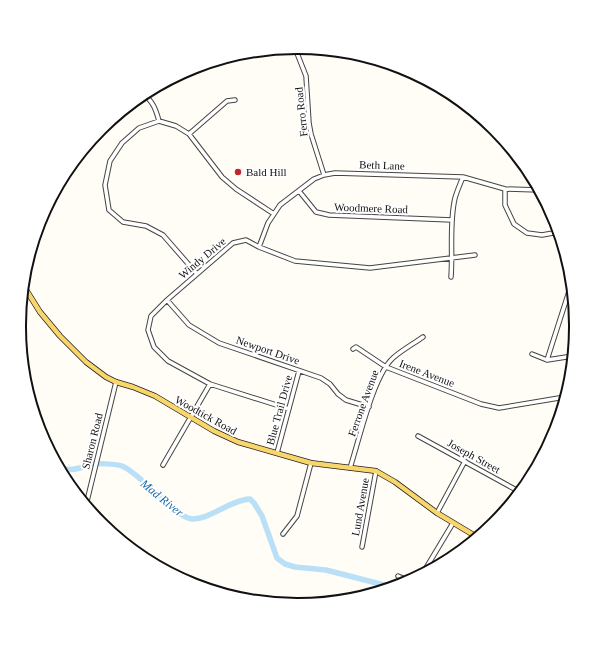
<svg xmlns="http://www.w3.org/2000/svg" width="595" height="652" font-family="Georgia,serif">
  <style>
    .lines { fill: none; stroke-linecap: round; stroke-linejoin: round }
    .river { stroke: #b9e0f7; stroke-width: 5.5 }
    .minor-casing { stroke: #444; stroke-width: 5.5 }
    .major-casing { stroke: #222; stroke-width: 6 }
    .minor { stroke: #fff; stroke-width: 3.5 }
    .major { stroke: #f9d66b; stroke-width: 4.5 }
    .poi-dot { fill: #c4262e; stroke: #fff; stroke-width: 1.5 }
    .labels { text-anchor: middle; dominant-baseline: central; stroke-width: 4; stroke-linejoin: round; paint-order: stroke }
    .street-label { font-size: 11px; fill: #111; stroke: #fff }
    .poi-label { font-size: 11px; fill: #111; stroke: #fff; text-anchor: start }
    .water-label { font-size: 12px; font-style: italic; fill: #1768a6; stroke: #fff }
    .rim { fill: none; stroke: #111; stroke-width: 2 }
  </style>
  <rect width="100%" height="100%" fill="#fffdf5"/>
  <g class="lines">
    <!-- river -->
    <path class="river" d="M59 468C66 470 73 470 80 468 83 467 86 465 88 464 94 463 117 464 122 466 143 475 174 517 192 519 209 520 230 500 250 499L254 503 262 516 277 558 285 564 295 567 326 570 392 587"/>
    <defs>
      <path id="minor" d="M295 48 306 76 309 123 311 134 324 175
        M143 94C153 101 156 110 159 121
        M189 134 227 101 235 100
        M505 189V205L514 224 527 233 542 235 559 232
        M299 191 316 212 329 215 452 220
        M259 247 268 223 280 205 314 179 324 175 335 173 463 177 505 189 539 190
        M197 274 163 235 146 226 123 222 109 210 105 185 110 161 122 143 139 128 159 121 176 126 189 134 222 177 236 189 274 214
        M451 277C453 251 449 223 455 198 457 191 460 184 463 177
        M167 300 189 325 219 343 321 378 330 384 338 394 346 400 369 407
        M353 349 356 347 386 367 481 404 499 408 565 397
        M532 354 547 360 573 356
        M547 360 572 282
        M289 409 210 384 168 361 154 347 148 330 151 316 167 300 233 243 246 240 259 247 295 261 370 268 475 255
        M418 436 520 492
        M277 453 299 371
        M163 465 210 384
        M350 468C359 441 373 376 393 358 402 350 413 344 423 337
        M86 505 116 382
        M437 513 465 461
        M283 534 297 516 311 463
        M362 547 376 471
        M423 573 453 523
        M398 576 409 581"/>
      <path id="major" d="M23 285 40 312 60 336 86 362 106 377 116 382 133 387 155 396 214 431 238 442 311 463 376 471 395 482 437 513 477 537"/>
    </defs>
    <!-- minor casing -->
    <use href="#minor" class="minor-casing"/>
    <!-- major casing -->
    <use href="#major" class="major-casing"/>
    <!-- minor -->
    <use href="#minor" class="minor"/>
    <!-- major -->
    <use href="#major" class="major"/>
  </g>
  <!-- markers -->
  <circle class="poi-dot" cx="238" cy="172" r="4"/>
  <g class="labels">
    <!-- street labels -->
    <g class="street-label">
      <text transform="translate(301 112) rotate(-96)">Ferro Road</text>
      <text transform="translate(382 165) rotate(2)">Beth Lane</text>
      <text transform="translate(371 208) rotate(2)">Woodmere Road</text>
      <text transform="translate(202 258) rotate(-40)">Windy Drive</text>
      <text transform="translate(268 350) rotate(19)">Newport Drive</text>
      <text transform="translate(427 373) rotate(21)">Irene Avenue</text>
      <text transform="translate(363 403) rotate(-70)">Ferrone Avenue</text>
      <text transform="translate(279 410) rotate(-75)">Blue Trail Drive</text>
      <text transform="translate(206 415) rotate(29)">Woodtick Road</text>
      <text transform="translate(92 441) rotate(-76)">Sharon Road</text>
      <text transform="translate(474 456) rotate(29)">Joseph Street</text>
      <text transform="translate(360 507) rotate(-80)">Lund Avenue</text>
    </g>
    <!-- poi labels -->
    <g class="poi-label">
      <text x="246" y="172">Bald Hill</text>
    </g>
    <!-- water labels -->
    <g class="water-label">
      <text transform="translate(162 498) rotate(39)">Mad River</text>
    </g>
  </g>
  <!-- crop -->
  <path d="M0 0H595V652H0ZM297 54H298A271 271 0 0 1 569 325V327A271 271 0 0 1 298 598H297A271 271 0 0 1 26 327V325A271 271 0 0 1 297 54Z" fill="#fff" fill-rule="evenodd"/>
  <path class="rim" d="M297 54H298A271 271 0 0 1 569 325V327A271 271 0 0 1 298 598H297A271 271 0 0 1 26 327V325A271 271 0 0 1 297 54Z"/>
</svg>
